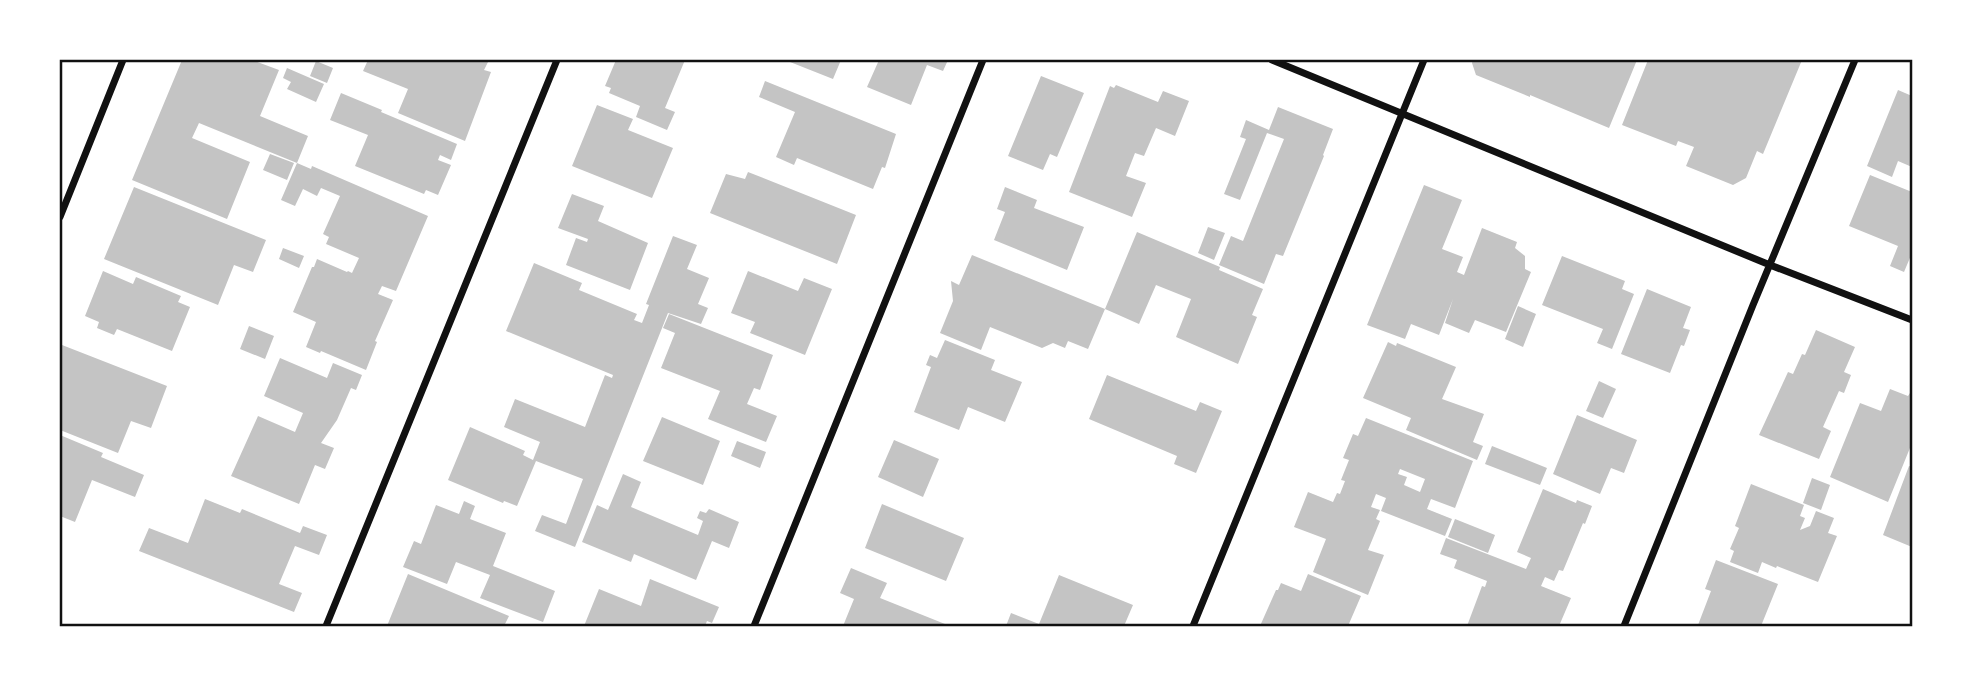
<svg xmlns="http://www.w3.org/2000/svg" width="1972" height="686" font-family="Roboto,sans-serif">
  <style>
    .building { fill: #c4c4c4; fill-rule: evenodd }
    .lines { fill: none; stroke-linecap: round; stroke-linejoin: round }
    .minor { stroke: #111; stroke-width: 7 }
    .neatline { fill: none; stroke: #111; stroke-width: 2.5 }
  </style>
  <rect width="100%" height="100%" fill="#fff"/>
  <!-- building -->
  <path class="building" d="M182 60H252L279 70 260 116 308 136 297 163 199 123 192 138 250 162 227 219 132 180Z
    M368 60H489L484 70 491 72 465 141 398 113 408 89 363 71Z
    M616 60 623 61V60H685L665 108 675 112 667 130 636 117 640 106 609 93 611 88 605 86Z
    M785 60H841L833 79Z
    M879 60H948L943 71 927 65 911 105 867 87Z
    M1473 60H1637L1609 128 1530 95V97L1476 75 1472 63Z
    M1648 60H1802L1763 154 1757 151 1746 178 1733 185 1686 166 1694 147 1678 141 1676 146 1622 125Z
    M316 61 333 68 327 83 310 76Z
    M287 68 324 84 316 102 287 89 291 82 283 78Z
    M1041 76 1084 93 1057 157 1050 154 1043 170 1008 156Z
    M765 81 896 134 885 168 882 167 873 189 797 158 794 165 776 157 795 112 759 97Z
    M1116 85 1158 102 1163 91 1189 101 1175 136 1156 128 1144 156 1135 153 1126 176 1146 183 1132 217 1069 192 1110 86 1114 88Z
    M1898 90 1912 96V167L1898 161 1892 177 1867 166Z
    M341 93 382 110 381 112 457 144 451 160 440 155 438 160 451 165 438 195 426 190 424 194 355 166 368 135 330 120Z
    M597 105 633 119 628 130 673 148 652 198 572 166Z
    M1278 107 1333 129 1323 155 1324 156 1283 256 1276 254 1264 284 1219 265 1231 236 1243 241 1284 139 1267 133 1240 200 1224 194 1246 139 1240 137 1246 120 1269 130Z
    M270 154 294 163 287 180 263 170Z
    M297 163 311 169 312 166 428 216 396 291 382 286 378 294 393 300 375 341 377 342 366 370 321 351 320 353 306 347 316 322 293 312 312 267H314L317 259 347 272 348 271 352 273 359 258 326 244 329 237 323 234 340 196 321 188 317 196 303 189 295 206 281 200Z
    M748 172 856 215 837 264 710 213 726 174 745 179Z
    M1870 175 1912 192V253L1904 272 1890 266 1898 246 1849 226Z
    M1424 185 1462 200 1442 249 1463 257 1457 272 1464 275 1482 228 1517 242 1515 248 1525 256V269L1531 272 1506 332 1475 320 1469 333 1445 323 1453 299 1439 335 1411 324 1405 339 1367 325Z
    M134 187 266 240 253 272 234 265 218 305 104 259Z
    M1005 187 1037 200 1034 208 1084 227 1067 270 994 240 1005 212 997 209Z
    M572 194 604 206 598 221 648 243 630 290 566 265 576 238 587 242 588 239 558 228Z
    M1208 227 1225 233 1214 260 1198 253Z
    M1137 232 1220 267 1219 270 1263 289 1252 315 1257 317 1238 364 1176 337 1191 299 1156 285 1139 324 1105 309 1088 349 1068 341 1065 348 1053 343 1042 348 990 327 981 350 940 333 953 301 951 281 959 285 972 255 1105 309Z
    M673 236 697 245 687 269 709 278 698 304 708 308 701 324 668 313 575 547 535 531 542 515 566 524 583 479 536 461 517 506 504 501 503 503 448 480 470 427 525 451 523 455 533 460 540 442 504 427 515 399 585 427 605 375 612 378 613 375 506 331 534 263 582 283 579 290 637 314 634 320 642 323 649 305 646 304Z
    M283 248 304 256 299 268 279 259Z
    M1562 256 1625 281 1622 289 1634 294 1612 349 1597 343 1603 329 1542 305Z
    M103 271 133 284 136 277 181 296 178 302 190 307 172 351 117 329 114 335 97 328 99 322 85 316Z
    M748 271 798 291 804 278 832 289 805 355 750 333 755 322 731 313Z
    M1647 289 1691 307 1683 328 1690 330 1684 346 1681 345 1670 373 1621 354Z
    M1518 306 1536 314 1523 347 1505 339Z
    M669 314 773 355 760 390 754 388 747 404 777 416 766 442 708 419 720 391 661 368 675 333 663 328Z
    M249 326 274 336 265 359 240 349Z
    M1816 330 1855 347 1844 372 1851 375 1844 393 1839 391 1823 427 1831 431 1819 459 1759 435 1788 372 1793 374 1802 354 1805 355Z
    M945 340 995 360 991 370 1022 382 1005 422 968 407 959 430 914 412 931 367 926 365 930 355 937 358Z
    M1388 342 1396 346 1397 343 1456 367 1442 399 1484 414 1473 442 1483 446 1477 460 1406 430 1411 418 1363 398Z
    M62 345 167 386 151 428 131 421 118 453 60 430V373L62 367 60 366V351Z
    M280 358 327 378 333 363 362 375 356 390 351 388 337 420 321 443 334 448 325 469 315 465 299 504 231 476 258 416 295 432 303 413 264 396Z
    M1107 375 1196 411 1200 402 1222 411 1196 473 1174 464 1177 456 1089 419Z
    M1599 381 1616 389 1603 418 1586 411Z
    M1890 389 1908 396 1910 393 1912 394V443L1888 502 1830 477 1860 403 1881 411Z
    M1577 415 1637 440 1624 473 1611 468 1600 494 1553 474Z
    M662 417 720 441 703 485 643 461Z
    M1366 418 1473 461 1455 508 1431 499 1427 509 1452 519 1445 536 1381 511 1386 498 1376 494 1371 507 1380 510 1376 519 1380 521 1368 550 1384 555 1368 595 1313 572 1326 539 1294 527 1308 492 1333 502 1337 493 1340 494 1345 481 1341 480 1349 460 1343 458 1353 434 1358 436ZM1400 469 1425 479 1420 492 1404 485 1407 477 1398 474Z
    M60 435 103 453 101 457 144 475 135 497 92 480 75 522 60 516Z
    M894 440 939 459 923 497 878 477Z
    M737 441 766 452 760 468 731 456Z
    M1492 446 1547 468 1540 485 1485 464Z
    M1909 466 1912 467V547L1883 535Z
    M623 474 641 482 631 507 698 535 703 521 697 518 700 511 706 513 709 509 739 522 729 548 712 541 696 580 634 554 631 562 582 542 597 505 608 510Z
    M1812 478 1830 485 1821 510 1803 503Z
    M1751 484 1804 505 1800 516 1805 518 1800 530 1810 526 1816 511 1834 518 1828 533 1837 536 1818 582 1777 566 1776 568 1762 562 1758 573 1730 562 1734 551 1730 549 1739 528 1735 526Z
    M1543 489 1576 503 1577 500 1592 506 1585 524 1583 523 1563 571 1559 570 1554 581 1545 577 1541 586 1571 598 1559 626H1467L1482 586 1485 587 1487 581 1454 568 1457 560 1440 554 1446 538 1526 569 1531 558 1517 552Z
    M205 499 240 513 242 509 300 533 303 526 327 535 319 555 295 546 279 584 302 593 294 612 139 551 149 528 188 543Z
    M464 501 475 506 470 519 506 533 493 566 555 591 543 622 480 598 490 575 456 562 447 584 403 567 414 541 421 544 436 505 459 514Z
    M882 504 964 538 946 581 865 548Z
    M1455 519 1495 535 1488 553 1448 537Z
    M1716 560 1778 584 1761 626 1698 625 1711 591 1705 589Z
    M851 568 887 583 880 598 950 626H843L854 599 840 593Z
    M408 574 509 616 504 626H387Z
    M1308 574 1361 596 1348 626H1260L1276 590H1278L1281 583 1301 591Z
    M1059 575 1133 605 1124 626H1006L1011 613 1039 624Z
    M650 579 719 607 712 623 707 621 705 626H584L599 589 641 606Z"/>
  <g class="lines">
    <!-- minor -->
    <path class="minor" d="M1272 60 1770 265 1912 320
      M60 217 123 60
      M326 626 557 60
      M754 626 983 60
      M1193 626 1424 60
      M1624 626 1753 305 1855 60"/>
  </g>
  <!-- border -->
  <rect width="1972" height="686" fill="none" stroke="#ffffff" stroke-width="122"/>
  <rect x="61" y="61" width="1850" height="564" class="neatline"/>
</svg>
